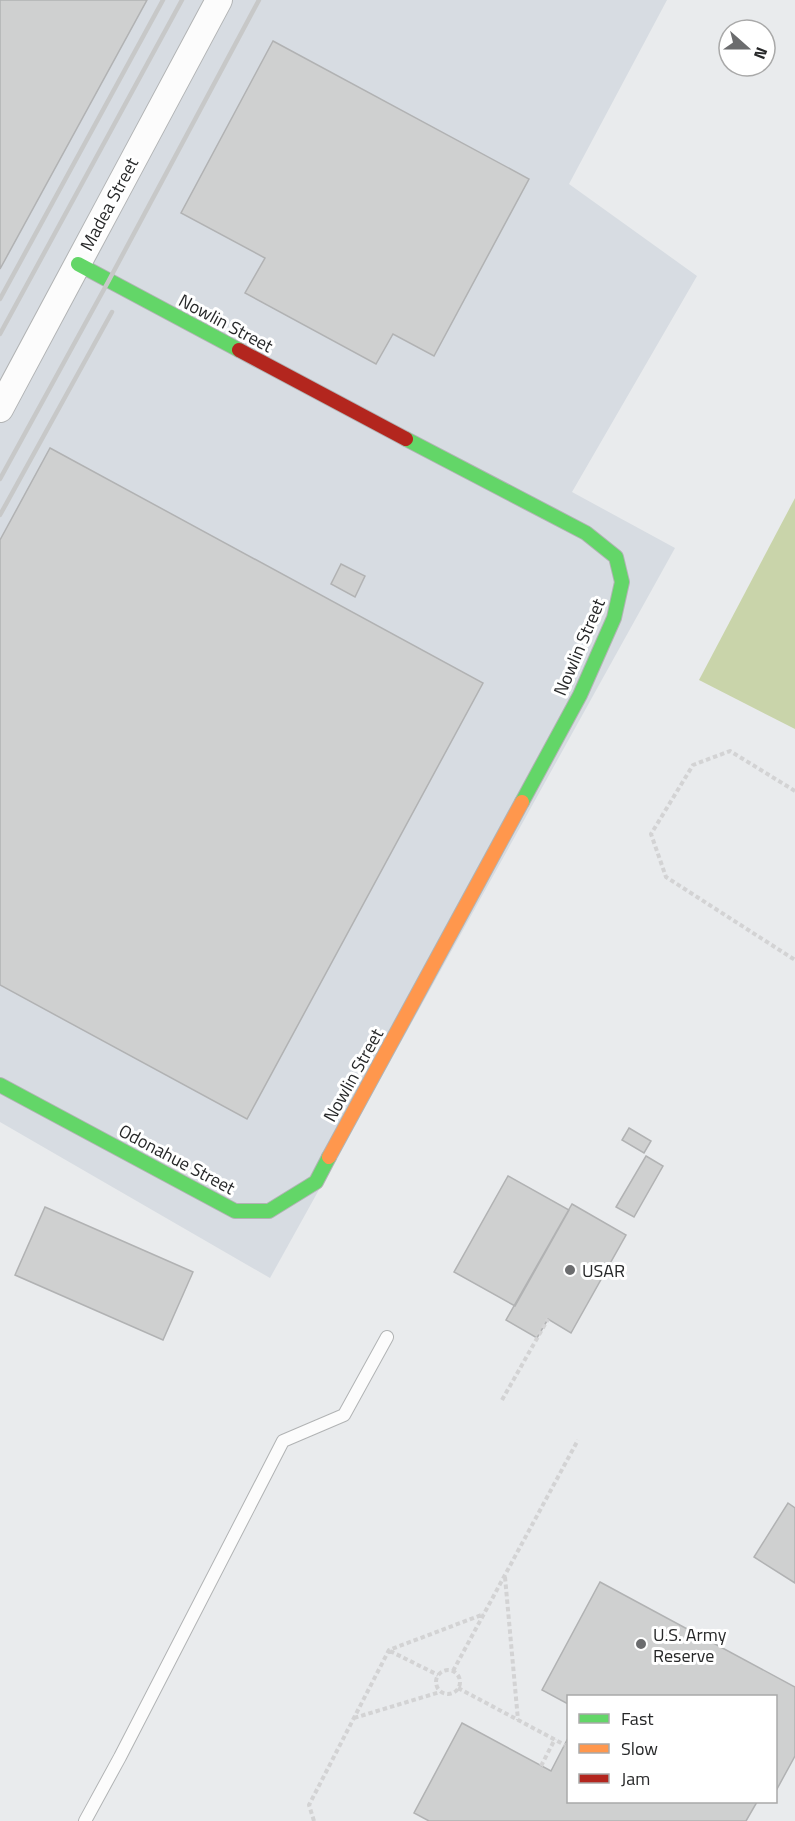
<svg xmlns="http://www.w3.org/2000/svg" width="795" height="1821" font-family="'Titillium Web',sans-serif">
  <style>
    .built { fill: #d7dce2 }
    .forest { fill: #c9d4aa }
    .building { fill: #cfd0d0; stroke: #b1b2b3; stroke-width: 1.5 }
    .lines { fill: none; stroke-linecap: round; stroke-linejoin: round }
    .lane-casing { stroke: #b1b3b4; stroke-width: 14 }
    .street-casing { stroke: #b1b3b4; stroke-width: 28 }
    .fast-casing { stroke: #b1b3b4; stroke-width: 16 }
    .slow-casing { stroke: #b1b3b4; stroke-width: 16 }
    .jam-casing { stroke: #b1b3b4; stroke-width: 16 }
    .path { stroke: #d3d3d4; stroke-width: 4; stroke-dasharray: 4.5 3; stroke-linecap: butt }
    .lane { stroke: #fcfcfc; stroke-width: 12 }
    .street { stroke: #fcfcfc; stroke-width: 26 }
    .fast { stroke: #63d668; stroke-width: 14 }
    .slow { stroke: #ff974d; stroke-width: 14 }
    .jam { stroke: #b3261e; stroke-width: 14 }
    .rail { stroke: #c7c8c8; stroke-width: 4.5 }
    .poi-dot { fill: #6b6c6e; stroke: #fff; stroke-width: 2 }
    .labels { text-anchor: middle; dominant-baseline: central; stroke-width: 6; stroke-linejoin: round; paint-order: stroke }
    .street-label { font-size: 18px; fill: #272829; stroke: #fff }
    .poi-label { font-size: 18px; fill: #272829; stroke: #fff; text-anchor: start }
  </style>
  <rect width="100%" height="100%" fill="#e9ebed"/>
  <!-- built -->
  <path class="built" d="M0 0H667L569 184 697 276 572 492 675 548 270 1278 0 1122Z"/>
  <!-- forest -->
  <path class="forest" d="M795 498V729L699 680Z"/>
  <!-- building -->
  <path class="building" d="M0 0H147L0 269Z
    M273 41 529 179 434 356 393 334 376 364 245 293 265 258 181 213Z
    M50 448 483 683 247 1119 0 985V540Z
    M341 564 365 576 355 597 331 584Z
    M629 1128 651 1141 644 1153 622 1140Z
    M646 1156 663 1166 634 1217 616 1207Z
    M508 1176 569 1210 515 1306 454 1272Z
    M572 1204 626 1235 571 1333 548 1319 537 1338 506 1320Z
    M45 1207 193 1272 163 1340 15 1275Z
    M788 1503 795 1508V1583L754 1557Z
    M600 1582 795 1687V1756L777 1789 776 1788V1696H568V1704L542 1690Z
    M462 1723 551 1771 568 1738V1802H757L746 1821H429L414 1813Z"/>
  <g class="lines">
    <defs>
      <path id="lane" d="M85 1821 120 1757 283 1441 344 1415 387 1337"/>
      <path id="street" d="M0 409C74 273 145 136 219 0"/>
      <path id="fast" d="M78 264 239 350
        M406 439 586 533 616 557 622 582 614 618 580 695 522 802
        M0 1085 235 1211H269L316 1182 329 1157"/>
      <path id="slow" d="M329 1157 522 802"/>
      <path id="jam" d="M239 350 406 439"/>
    </defs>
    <!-- lane casing -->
    <use href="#lane" class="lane-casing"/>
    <!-- street casing -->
    <use href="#street" class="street-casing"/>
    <!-- fast casing -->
    <use href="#fast" class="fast-casing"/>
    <!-- slow casing -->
    <use href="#slow" class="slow-casing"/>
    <!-- jam casing -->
    <use href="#jam" class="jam-casing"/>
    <!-- path -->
    <path class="path" d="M795 791 730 751 693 765 651 834 666 877 795 960
      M502 1400 548 1319
      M505 1577 518 1720
      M390 1651 438 1675
      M436 1682a12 12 0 1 1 24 0a12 12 0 1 1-24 0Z
      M453 1671 578 1440
      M458 1688 565 1745
      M354 1718 440 1692
      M541 1766 555 1739
      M314 1821 309 1805 389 1650 484 1614"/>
    <!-- lane -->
    <use href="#lane" class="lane"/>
    <!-- street -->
    <use href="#street" class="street"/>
    <!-- fast -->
    <use href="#fast" class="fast"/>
    <!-- slow -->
    <use href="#slow" class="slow"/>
    <!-- jam -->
    <use href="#jam" class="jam"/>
    <!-- rail -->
    <path class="rail" d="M0 299 163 0
      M0 334 182 0
      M0 479 108 282 259 0
      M0 515 112 312"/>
  </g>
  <!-- markers -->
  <g class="poi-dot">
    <circle cx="570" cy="1270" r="6"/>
    <circle cx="641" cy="1644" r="6"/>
  </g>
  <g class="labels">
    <!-- street labels -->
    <g class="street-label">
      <text transform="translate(109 204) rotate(-62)">Madea Street</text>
      <text transform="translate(226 323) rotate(28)">Nowlin Street</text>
      <text transform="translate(579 647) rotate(-67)">Nowlin Street</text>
      <text transform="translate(353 1075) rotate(-61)">Nowlin Street</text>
      <text transform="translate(177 1159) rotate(28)">Odonahue Street</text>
    </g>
    <!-- poi labels -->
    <g class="poi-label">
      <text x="582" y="1270">USAR</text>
      <text x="653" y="1634">U.S. Army<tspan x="653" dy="21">Reserve</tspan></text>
    </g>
  </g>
  <!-- legend -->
  <rect x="567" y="1695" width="210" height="108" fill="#ffffff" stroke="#a9a9a9" stroke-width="1.5"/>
  <rect x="579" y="1714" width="30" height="9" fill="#63d668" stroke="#a9a9a9" stroke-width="1.5"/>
  <text x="621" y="1725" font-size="18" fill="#272829">Fast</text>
  <rect x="579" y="1744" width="30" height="9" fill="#ff974d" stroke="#a9a9a9" stroke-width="1.5"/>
  <text x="621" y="1755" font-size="18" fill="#272829">Slow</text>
  <rect x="579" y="1774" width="30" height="9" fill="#b3261e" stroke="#a9a9a9" stroke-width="1.5"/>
  <text x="621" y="1785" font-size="18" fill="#272829">Jam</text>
  <!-- north arrow -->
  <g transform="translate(747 48) rotate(111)"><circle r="28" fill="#ffffff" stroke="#a9a9a9" stroke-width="1.5"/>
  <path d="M0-4.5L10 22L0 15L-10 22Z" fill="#6b6c6e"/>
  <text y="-9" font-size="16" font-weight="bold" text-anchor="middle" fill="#272829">N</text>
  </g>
</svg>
